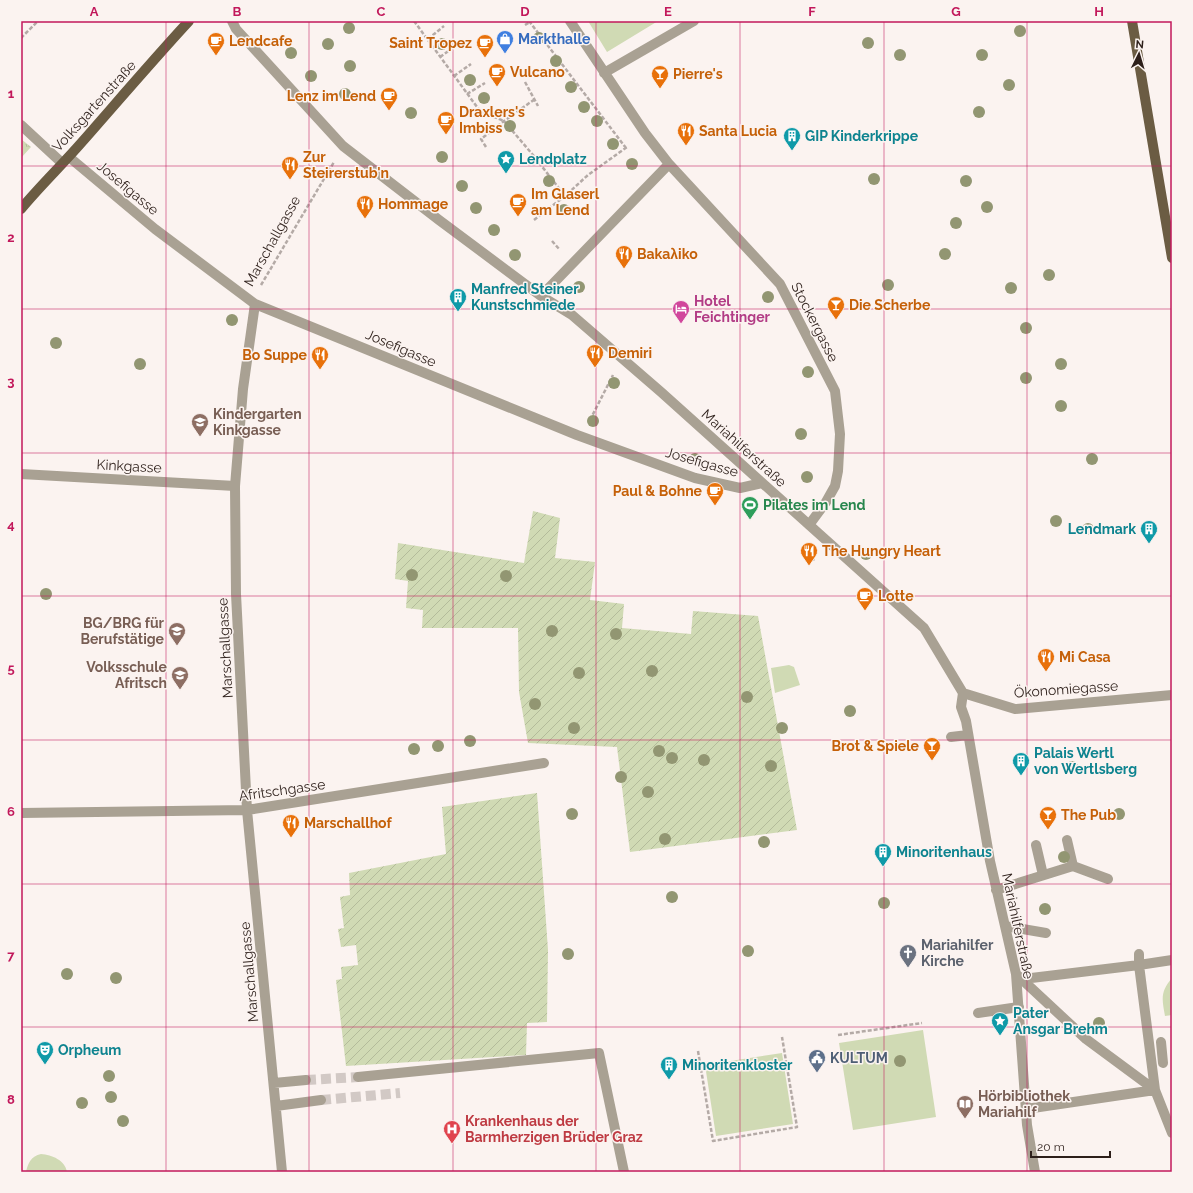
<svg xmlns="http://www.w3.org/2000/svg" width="1193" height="1193" font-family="Raleway,sans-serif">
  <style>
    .grass { fill: #d0dab4 }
    .park { fill: url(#park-tufts) }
    .garden { fill: url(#garden-furrows) }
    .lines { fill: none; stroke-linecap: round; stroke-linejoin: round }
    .minor-tunnel { stroke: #d2c9c5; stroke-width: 10; stroke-dasharray: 10 5; stroke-linecap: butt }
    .path { stroke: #b4aaa6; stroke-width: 2.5; stroke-dasharray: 4 2; stroke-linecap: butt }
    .minor { stroke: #a9a193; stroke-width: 10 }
    .major { stroke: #6b5c43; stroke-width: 10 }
    .tree { fill: #929672 }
    .grid { fill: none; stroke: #c2185b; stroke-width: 1; stroke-opacity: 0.55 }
    .labels { text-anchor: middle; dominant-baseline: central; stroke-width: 3; stroke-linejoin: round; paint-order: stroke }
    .shop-label { font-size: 14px; font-weight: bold; fill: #366cbe; stroke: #fbf3f0; text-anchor: start }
    .food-label { font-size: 14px; font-weight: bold; fill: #c56008; stroke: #fbf3f0; text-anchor: start }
    .street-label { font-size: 14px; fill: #2d1f1a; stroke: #fbf3f0 }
    .culture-label { font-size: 14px; font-weight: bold; fill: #0d838f; stroke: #fbf3f0; text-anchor: start }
    .hotel-label { font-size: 14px; font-weight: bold; fill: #b23c85; stroke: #fbf3f0; text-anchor: start }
    .education-label { font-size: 14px; font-weight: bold; fill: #785e54; stroke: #fbf3f0; text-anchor: start }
    .leisure-label { font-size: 14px; font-weight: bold; fill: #27864d; stroke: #fbf3f0; text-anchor: start }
    .worship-label { font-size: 14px; font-weight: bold; fill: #5b616d; stroke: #fbf3f0; text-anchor: start }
    .service-label { font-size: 14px; font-weight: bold; fill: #4e5e75; stroke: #fbf3f0; text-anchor: start }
    .health-label { font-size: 14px; font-weight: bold; fill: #be3a42; stroke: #fbf3f0; text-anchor: start }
    .neatline { fill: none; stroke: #c2185b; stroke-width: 1.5 }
    .grid-label { font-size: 13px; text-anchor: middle; font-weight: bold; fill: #c2185b }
  </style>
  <defs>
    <pattern id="park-tufts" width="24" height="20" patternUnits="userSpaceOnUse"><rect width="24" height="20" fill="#d0dab4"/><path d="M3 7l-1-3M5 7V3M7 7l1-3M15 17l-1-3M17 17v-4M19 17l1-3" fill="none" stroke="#b3bb9a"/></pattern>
    <pattern id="garden-furrows" width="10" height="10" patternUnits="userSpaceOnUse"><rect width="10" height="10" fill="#d0dab4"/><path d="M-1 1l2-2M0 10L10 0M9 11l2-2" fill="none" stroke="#b3bb9a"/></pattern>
  </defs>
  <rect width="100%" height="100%" fill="#fbf3f0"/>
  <!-- grass -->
  <path class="grass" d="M588 21H658L607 52Z
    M789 665 794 667 800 685 775 693 771 668Z
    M1172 978V1015L1165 1016C1162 999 1160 992 1172 978Z
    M923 1030 936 1117 853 1130 839 1043Z
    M782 1053 793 1124 716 1136 705 1065Z
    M41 1154C52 1155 65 1160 67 1172H26C28 1163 31 1156 41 1154Z"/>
  <!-- park -->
  <path class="park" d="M21 139 31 147 21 158Z"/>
  <!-- garden -->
  <path class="garden" d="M533 511 560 518 555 558 595 562 590 600 624 604 622 628 691 634 693 611 758 616 797 830 630 852 617 747 528 743 519 692 518 628H422L423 610 406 608 408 581 395 579 398 543 524 563Z
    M537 793 548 950 547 1022 527 1023 526 1055 346 1066 336 980 342 979 341 967 358 965 356 945 341 947 338 929 344 928 340 897 350 895 349 873 446 854 442 807Z"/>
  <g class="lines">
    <!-- minor-tunnel -->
    <path class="minor-tunnel" d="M306 1080 358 1077
      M321 1100 400 1093"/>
    <!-- path -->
    <path class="path" d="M414 21 480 111 504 121 533 155 565 196
      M529 21 626 148
      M525 25 530 22
      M21 38 38 21
      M428 39 444 26
      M539 44 543 41
      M440 57 457 45
      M454 76 471 64
      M525 82 538 106
      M467 94 485 83
      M486 147 481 139 504 121 535 99
      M534 220 565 196 588 175 627 147
      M552 241 560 250
      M261 285 334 162
      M590 420 613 375
      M813 560 814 559
      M838 1035 922 1023
      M698 1051 713 1141 797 1127 782 1037"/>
    <!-- minor -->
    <path class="minor" d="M232 21 236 29 343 146 439 220 541 296 572 315 661 392 924 628 963 693 961 707 966 721 990 861 1016 974 1027 1125 1035 1172
      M570 21 645 133 669 164 780 284 835 391 840 434 838 471 835 486 826 502 809 525
      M604 73 694 21
      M21 125 62 163
      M69 157 155 229 255 304 577 435 695 478 740 488 762 483
      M541 296 669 164
      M255 304 243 389 235 486 236 594 247 810 282 1172
      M21 474 235 486
      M963 693 1015 709 1172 695
      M951 737 968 735
      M21 813 247 810 544 763
      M1067 840 1073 866
      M1036 845 1043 875
      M996 890 1073 866 1108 879
      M1005 926 1046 933
      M1139 954V965L1155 1090 1172 1133
      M1016 974 1086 1039 1155 1090
      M1023 979 1139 965 1172 960
      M978 1013 1019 1007
      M1161 1042 1163 1063
      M358 1077 599 1053 624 1172
      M274 1083 306 1080
      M276 1106 321 1100
      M1026 1109 1155 1090"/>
    <!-- major -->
    <path class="major" d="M1132 21 1172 258
      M21 209C40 186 62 165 82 142 118 101 153 60 189 21"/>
  </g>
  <!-- trees -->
  <g class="tree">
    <circle cx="349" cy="28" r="6"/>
    <circle cx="1020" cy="31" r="6"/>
    <circle cx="539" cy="38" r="6"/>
    <circle cx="868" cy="43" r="6"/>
    <circle cx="328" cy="44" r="6"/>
    <circle cx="442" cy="44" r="6"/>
    <circle cx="291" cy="53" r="6"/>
    <circle cx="900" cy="55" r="6"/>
    <circle cx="982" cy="55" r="6"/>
    <circle cx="556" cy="61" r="6"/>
    <circle cx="350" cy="66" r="6"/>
    <circle cx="311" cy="76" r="6"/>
    <circle cx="470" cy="80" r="6"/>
    <circle cx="1009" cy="85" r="6"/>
    <circle cx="571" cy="87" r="6"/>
    <circle cx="345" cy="94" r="6"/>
    <circle cx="484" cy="98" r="6"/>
    <circle cx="584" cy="107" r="6"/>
    <circle cx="979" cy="112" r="6"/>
    <circle cx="411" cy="113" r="6"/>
    <circle cx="597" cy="121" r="6"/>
    <circle cx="510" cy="126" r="6"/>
    <circle cx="613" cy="144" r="6"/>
    <circle cx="442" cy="157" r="6"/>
    <circle cx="632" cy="164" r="6"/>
    <circle cx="874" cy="179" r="6"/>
    <circle cx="549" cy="181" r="6"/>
    <circle cx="966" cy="181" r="6"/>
    <circle cx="462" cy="186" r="6"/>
    <circle cx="987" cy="207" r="6"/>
    <circle cx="476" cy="208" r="6"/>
    <circle cx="564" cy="210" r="6"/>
    <circle cx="956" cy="223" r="6"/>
    <circle cx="494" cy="230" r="6"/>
    <circle cx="945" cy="254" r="6"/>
    <circle cx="515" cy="255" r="6"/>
    <circle cx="1049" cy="275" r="6"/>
    <circle cx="888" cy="285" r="6"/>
    <circle cx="579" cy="287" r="6"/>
    <circle cx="1011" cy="288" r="6"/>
    <circle cx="768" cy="297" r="6"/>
    <circle cx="232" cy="320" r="6"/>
    <circle cx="1026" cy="328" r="6"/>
    <circle cx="56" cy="343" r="6"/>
    <circle cx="140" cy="364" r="6"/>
    <circle cx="1061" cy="364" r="6"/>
    <circle cx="808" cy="372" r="6"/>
    <circle cx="1026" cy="378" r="6"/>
    <circle cx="614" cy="383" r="6"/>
    <circle cx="1061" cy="406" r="6"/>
    <circle cx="593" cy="421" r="6"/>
    <circle cx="801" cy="434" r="6"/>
    <circle cx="695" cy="459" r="6"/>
    <circle cx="1092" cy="459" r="6"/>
    <circle cx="807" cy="477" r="6"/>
    <circle cx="1056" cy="521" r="6"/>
    <circle cx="1088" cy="529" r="6"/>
    <circle cx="866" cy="554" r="6"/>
    <circle cx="412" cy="575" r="6"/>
    <circle cx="506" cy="576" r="6"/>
    <circle cx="46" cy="594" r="6"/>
    <circle cx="552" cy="631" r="6"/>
    <circle cx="616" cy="634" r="6"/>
    <circle cx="652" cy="671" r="6"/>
    <circle cx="579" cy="673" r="6"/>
    <circle cx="747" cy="697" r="6"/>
    <circle cx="535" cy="704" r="6"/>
    <circle cx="850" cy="711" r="6"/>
    <circle cx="574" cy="728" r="6"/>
    <circle cx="782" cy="728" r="6"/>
    <circle cx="470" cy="741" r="6"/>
    <circle cx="438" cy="746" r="6"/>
    <circle cx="414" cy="749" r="6"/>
    <circle cx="659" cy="751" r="6"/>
    <circle cx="672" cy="758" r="6"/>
    <circle cx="704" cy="760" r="6"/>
    <circle cx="771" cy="766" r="6"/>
    <circle cx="1072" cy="767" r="6"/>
    <circle cx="621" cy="777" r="6"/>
    <circle cx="648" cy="792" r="6"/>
    <circle cx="572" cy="814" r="6"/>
    <circle cx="1119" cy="814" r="6"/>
    <circle cx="665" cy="839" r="6"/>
    <circle cx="764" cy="842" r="6"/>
    <circle cx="1064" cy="857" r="6"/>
    <circle cx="672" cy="897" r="6"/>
    <circle cx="884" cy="903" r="6"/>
    <circle cx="1045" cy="909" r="6"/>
    <circle cx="748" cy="951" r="6"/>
    <circle cx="568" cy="954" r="6"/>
    <circle cx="67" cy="974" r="6"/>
    <circle cx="116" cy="978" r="6"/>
    <circle cx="1099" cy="1023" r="6"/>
    <circle cx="900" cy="1061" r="6"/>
    <circle cx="109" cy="1076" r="6"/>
    <circle cx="111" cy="1097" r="6"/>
    <circle cx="82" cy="1103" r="6"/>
    <circle cx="123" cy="1121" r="6"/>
  </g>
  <!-- grid -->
  <path class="grid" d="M166 21V1172M309 21V1172M453 21V1172M596 21V1172M740 21V1172M884 21V1172M1027 21V1172M21 166H1172M21 309H1172M21 453H1172M21 596H1172M21 740H1172M21 884H1172M21 1027H1172"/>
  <!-- icons -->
  <defs>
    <symbol id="shop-pin" viewBox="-11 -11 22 30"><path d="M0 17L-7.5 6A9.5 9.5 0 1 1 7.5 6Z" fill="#3f7fe0" stroke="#fbf3f0"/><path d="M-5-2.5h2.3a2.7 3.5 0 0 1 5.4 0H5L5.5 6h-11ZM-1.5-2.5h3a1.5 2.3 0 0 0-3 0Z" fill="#fff"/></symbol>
    <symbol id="cafe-pin" viewBox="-11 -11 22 30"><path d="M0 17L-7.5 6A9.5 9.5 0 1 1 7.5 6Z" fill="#e8710a" stroke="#fbf3f0"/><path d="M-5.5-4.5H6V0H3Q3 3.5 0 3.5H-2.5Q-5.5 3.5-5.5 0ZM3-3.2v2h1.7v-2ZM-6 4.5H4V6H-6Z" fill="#fff"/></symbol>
    <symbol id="bar-pin" viewBox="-11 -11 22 30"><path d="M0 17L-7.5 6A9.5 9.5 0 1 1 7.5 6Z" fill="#e8710a" stroke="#fbf3f0"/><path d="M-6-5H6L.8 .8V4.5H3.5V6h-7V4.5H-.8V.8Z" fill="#fff"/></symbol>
    <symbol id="restaurant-pin" viewBox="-11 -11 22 30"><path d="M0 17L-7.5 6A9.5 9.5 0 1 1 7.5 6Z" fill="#e8710a" stroke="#fbf3f0"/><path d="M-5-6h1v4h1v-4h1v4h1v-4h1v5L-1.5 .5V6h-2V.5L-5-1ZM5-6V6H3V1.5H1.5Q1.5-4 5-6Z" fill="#fff"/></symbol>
    <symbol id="building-pin" viewBox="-11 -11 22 30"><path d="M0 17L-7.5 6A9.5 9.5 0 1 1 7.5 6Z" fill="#0f9aa8" stroke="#fbf3f0"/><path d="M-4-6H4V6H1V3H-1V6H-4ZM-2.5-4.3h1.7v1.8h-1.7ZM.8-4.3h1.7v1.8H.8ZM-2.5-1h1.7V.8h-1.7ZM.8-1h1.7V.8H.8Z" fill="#fff"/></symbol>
    <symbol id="sight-pin" viewBox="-11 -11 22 30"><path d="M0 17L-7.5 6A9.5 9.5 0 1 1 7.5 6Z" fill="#0f9aa8" stroke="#fbf3f0"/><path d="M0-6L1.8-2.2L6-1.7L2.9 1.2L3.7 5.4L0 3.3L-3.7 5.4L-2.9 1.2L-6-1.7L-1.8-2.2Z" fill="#fff"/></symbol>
    <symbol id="hotel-pin" viewBox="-11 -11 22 30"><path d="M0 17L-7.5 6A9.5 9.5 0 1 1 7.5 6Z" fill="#d1479c" stroke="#fbf3f0"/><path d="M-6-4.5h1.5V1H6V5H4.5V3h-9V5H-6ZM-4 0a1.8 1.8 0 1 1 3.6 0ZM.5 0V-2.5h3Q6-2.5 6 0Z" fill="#fff"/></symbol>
    <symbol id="school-pin" viewBox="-11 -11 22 30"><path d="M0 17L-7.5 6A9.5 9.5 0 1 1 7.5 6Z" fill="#8d6e63" stroke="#fbf3f0"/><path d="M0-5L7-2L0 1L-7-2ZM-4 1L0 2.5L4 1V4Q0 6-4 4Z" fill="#fff"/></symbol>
    <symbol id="stadium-pin" viewBox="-11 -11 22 30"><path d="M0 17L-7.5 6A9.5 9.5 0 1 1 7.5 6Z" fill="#2e9e5b" stroke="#fbf3f0"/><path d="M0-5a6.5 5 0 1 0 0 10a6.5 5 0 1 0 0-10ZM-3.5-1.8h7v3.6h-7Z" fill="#fff"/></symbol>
    <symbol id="church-pin" viewBox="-11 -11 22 30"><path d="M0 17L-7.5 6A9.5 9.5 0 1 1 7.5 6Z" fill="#6b7280" stroke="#fbf3f0"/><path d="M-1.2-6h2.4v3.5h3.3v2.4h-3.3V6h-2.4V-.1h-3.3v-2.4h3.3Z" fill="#fff"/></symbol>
    <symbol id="theatre-pin" viewBox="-11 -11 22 30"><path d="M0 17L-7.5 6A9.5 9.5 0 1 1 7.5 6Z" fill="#0f9aa8" stroke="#fbf3f0"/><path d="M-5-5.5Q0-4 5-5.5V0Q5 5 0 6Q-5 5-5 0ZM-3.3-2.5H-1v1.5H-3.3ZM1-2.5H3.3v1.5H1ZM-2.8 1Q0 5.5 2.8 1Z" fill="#fff"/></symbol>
    <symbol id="civic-pin" viewBox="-11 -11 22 30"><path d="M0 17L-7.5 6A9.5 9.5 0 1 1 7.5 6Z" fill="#5c6f8a" stroke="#fbf3f0"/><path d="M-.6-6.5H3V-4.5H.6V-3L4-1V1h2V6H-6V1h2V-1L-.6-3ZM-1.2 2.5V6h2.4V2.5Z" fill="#fff"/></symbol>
    <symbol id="library-pin" viewBox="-11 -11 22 30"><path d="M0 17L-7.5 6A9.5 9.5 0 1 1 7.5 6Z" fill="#8d6e63" stroke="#fbf3f0"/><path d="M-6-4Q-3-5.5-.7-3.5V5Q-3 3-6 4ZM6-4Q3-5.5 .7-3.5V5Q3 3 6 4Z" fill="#fff"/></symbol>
    <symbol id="hospital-pin" viewBox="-11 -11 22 30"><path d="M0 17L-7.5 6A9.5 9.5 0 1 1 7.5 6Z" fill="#e0444e" stroke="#fbf3f0"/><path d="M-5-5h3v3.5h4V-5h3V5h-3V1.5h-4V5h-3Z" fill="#fff"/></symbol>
  </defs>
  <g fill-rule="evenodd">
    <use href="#shop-pin" x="495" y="29" width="20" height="27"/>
    <use href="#cafe-pin" x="206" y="31" width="20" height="27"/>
    <use href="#cafe-pin" x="475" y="33" width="20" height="27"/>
    <use href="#cafe-pin" x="487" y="62" width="20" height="27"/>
    <use href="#bar-pin" x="650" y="64" width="20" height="27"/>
    <use href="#cafe-pin" x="379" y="86" width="20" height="27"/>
    <use href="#cafe-pin" x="436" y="110" width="20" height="27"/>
    <use href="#restaurant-pin" x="676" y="121" width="20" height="27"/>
    <use href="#building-pin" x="782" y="126" width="20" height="27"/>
    <use href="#sight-pin" x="496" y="149" width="20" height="27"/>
    <use href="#restaurant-pin" x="280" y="155" width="20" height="27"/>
    <use href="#cafe-pin" x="508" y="192" width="20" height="27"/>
    <use href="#restaurant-pin" x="355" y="194" width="20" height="27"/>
    <use href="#restaurant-pin" x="614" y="244" width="20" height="27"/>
    <use href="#building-pin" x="448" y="287" width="20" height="27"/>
    <use href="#bar-pin" x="826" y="295" width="20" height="27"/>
    <use href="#hotel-pin" x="671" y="299" width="20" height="27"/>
    <use href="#restaurant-pin" x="585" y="343" width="20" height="27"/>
    <use href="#restaurant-pin" x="310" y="345" width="20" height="27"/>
    <use href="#school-pin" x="190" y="412" width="20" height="27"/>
    <use href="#cafe-pin" x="705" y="481" width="20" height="27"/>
    <use href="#stadium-pin" x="740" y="495" width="20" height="27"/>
    <use href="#building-pin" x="1139" y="519" width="20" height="27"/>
    <use href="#restaurant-pin" x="799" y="541" width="20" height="27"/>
    <use href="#cafe-pin" x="855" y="586" width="20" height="27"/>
    <use href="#school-pin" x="167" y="621" width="20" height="27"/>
    <use href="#restaurant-pin" x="1036" y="647" width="20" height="27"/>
    <use href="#school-pin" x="170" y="665" width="20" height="27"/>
    <use href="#bar-pin" x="922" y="736" width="20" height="27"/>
    <use href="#building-pin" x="1011" y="751" width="20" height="27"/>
    <use href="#bar-pin" x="1038" y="805" width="20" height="27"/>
    <use href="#restaurant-pin" x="281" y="813" width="20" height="27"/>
    <use href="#building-pin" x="873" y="842" width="20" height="27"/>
    <use href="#church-pin" x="898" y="943" width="20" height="27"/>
    <use href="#sight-pin" x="990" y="1011" width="20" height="27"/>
    <use href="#theatre-pin" x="35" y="1040" width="20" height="27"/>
    <use href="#civic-pin" x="807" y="1048" width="20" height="27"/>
    <use href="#building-pin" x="659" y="1055" width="20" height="27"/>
    <use href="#library-pin" x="955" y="1094" width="20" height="27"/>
    <use href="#hospital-pin" x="442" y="1119" width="20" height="27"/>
  </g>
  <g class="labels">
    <!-- shop labels -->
    <g class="shop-label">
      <text x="518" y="39">Markthalle</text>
    </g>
    <!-- food labels -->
    <g class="food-label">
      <text x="229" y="41">Lendcafe</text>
      <text x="472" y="43" text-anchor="end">Saint Tropez</text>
      <text x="510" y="72">Vulcano</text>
      <text x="673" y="74">Pierre's</text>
      <text x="376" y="96" text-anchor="end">Lenz im Lend</text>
      <text x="459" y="112">Draxlers's<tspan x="459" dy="16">Imbiss</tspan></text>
      <text x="699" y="131">Santa Lucia</text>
      <text x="303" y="157">Zur<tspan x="303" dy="16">Steirerstub'n</tspan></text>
      <text x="531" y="194">Im Glaserl<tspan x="531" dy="16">am Lend</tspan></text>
      <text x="378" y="204">Hommage</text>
      <text x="637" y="254">Bakaλiko</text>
      <text x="849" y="305">Die Scherbe</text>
      <text x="608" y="353">Demiri</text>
      <text x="307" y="355" text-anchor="end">Bo Suppe</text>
      <text x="702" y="491" text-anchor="end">Paul &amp; Bohne</text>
      <text x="822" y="551">The Hungry Heart</text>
      <text x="878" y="596">Lotte</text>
      <text x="1059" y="657">Mi Casa</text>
      <text x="919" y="746" text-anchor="end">Brot &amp; Spiele</text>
      <text x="1061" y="815">The Pub</text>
      <text x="304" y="823">Marschallhof</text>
    </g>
    <!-- street labels -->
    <g class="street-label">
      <text transform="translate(94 106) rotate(-48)">Volksgartenstraße</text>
      <text transform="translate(128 188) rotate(40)">Josefigasse</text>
      <text transform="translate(272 241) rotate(-61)">Marschallgasse</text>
      <text transform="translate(815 322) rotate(63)">Stockergasse</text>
      <text transform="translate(401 348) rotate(23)">Josefigasse</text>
      <text transform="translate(744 448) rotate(42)">Mariahilferstraße</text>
      <text transform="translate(702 462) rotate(16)">Josefigasse</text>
      <text transform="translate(129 466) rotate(3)">Kinkgasse</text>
      <text transform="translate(225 648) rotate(-93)">Marschallgasse</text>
      <text transform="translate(1066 689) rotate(-4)">Ökonomiegasse</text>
      <text transform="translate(282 790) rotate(-8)">Afritschgasse</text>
      <text transform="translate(1018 926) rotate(78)">Mariahilferstraße</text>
      <text transform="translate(249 972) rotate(-95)">Marschallgasse</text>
    </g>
    <!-- culture labels -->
    <g class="culture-label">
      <text x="805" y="136">GIP Kinderkrippe</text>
      <text x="519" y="159">Lendplatz</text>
      <text x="471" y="289">Manfred Steiner<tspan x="471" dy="16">Kunstschmiede</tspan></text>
      <text x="1136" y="529" text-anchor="end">Lendmark</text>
      <text x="1034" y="753">Palais Wertl<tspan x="1034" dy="16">von Wertlsberg</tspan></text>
      <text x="896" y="852">Minoritenhaus</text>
      <text x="1013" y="1013">Pater<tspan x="1013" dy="16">Ansgar Brehm</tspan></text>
      <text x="58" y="1050">Orpheum</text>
      <text x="682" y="1065">Minoritenkloster</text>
    </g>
    <!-- hotel labels -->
    <g class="hotel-label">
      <text x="694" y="301">Hotel<tspan x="694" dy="16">Feichtinger</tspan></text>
    </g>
    <!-- education labels -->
    <g class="education-label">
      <text x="213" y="414">Kindergarten<tspan x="213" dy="16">Kinkgasse</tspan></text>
      <text x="164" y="623" text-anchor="end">BG/BRG für<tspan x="164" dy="16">Berufstätige</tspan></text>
      <text x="167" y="667" text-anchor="end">Volksschule<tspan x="167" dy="16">Afritsch</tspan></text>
      <text x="978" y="1096">Hörbibliothek<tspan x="978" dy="16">Mariahilf</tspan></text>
    </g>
    <!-- leisure labels -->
    <g class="leisure-label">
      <text x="763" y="505">Pilates im Lend</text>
    </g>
    <!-- worship labels -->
    <g class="worship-label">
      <text x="921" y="945">Mariahilfer<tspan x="921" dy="16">Kirche</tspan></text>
    </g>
    <!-- service labels -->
    <g class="service-label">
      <text x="830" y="1058">KULTUM</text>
    </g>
    <!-- health labels -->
    <g class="health-label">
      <text x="465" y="1121">Krankenhaus der<tspan x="465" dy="16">Barmherzigen Brüder Graz</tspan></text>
    </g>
  </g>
  <!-- border -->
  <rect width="1193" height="1193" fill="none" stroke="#fbf3f0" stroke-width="44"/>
  <!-- north arrow -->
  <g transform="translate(1139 54) rotate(5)" stroke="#fbf3f0" stroke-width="3" paint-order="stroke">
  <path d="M0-3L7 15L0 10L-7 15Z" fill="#2d1f1a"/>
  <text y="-6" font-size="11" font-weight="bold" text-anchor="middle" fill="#2d1f1a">N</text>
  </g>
  <!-- scale -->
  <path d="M1031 1151v6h79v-6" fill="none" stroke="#2d1f1a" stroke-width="2"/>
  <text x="1037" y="1151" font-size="12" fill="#2d1f1a" stroke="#fbf3f0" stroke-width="3" paint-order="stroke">20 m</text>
  <rect x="22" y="22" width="1149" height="1149" class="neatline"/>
  <g class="grid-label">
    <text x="94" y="16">A</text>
    <text x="237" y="16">B</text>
    <text x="381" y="16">C</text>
    <text x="525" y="16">D</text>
    <text x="668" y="16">E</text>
    <text x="812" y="16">F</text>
    <text x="956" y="16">G</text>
    <text x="1099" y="16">H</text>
    <text x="11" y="98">1</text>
    <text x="11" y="242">2</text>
    <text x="11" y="386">3</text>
    <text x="11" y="529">4</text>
    <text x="11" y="673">5</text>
    <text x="11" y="816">6</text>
    <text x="11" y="960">7</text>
    <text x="11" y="1104">8</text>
  </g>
</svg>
